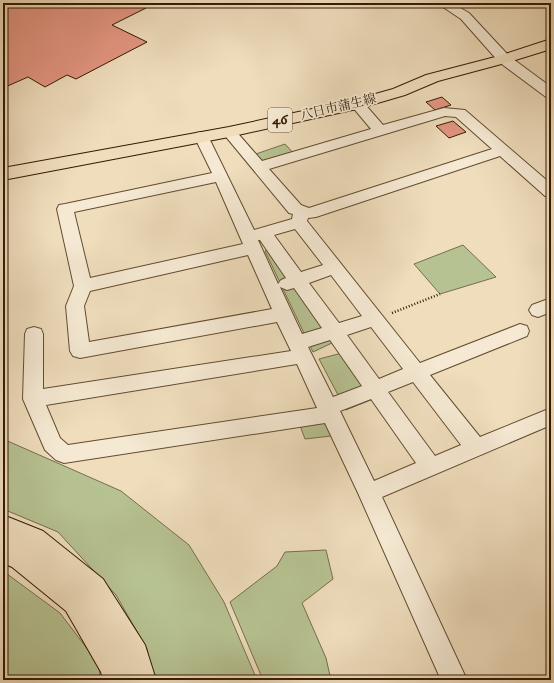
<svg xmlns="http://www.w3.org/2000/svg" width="554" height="683" font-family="'IM FELL DW Pica','Noto Serif JP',serif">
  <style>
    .green { fill: #b7c292; stroke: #766e4a }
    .building { fill: #e39581; stroke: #341b02 }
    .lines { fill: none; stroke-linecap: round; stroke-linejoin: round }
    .street-casing { stroke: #634c30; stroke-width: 2 }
    .primary-casing { stroke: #341b02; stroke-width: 2 }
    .highway-casing { stroke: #341b02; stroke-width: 2 }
    .path { stroke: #341b02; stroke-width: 2.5; stroke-dasharray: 1 2; stroke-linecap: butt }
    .street { fill: #f5e9d3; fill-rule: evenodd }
    .primary { fill: #efddbc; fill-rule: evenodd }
    .highway { fill: #efddbc; fill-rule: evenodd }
    .labels { text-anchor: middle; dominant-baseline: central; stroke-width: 3.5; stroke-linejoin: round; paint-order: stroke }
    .far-street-label { font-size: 13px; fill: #341b02; stroke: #f5e9d3 }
    .shield { fill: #f5e9d3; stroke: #6e5941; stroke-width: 1 }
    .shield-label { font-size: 14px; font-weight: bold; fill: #341b02 }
  </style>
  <rect width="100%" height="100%" fill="#efddbc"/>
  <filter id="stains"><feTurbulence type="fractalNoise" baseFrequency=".005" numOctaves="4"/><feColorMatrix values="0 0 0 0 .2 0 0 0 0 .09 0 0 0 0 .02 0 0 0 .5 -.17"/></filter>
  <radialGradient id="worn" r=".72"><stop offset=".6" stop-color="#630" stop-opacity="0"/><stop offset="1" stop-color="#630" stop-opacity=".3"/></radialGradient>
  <!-- green -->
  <path class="green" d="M285 144 296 156 264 169 253 155Z
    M463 245 496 277 440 294 414 264Z
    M269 248 334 342 313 352 265 251Z
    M342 353 373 399 346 410 319 359Z
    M325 419 331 436 305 439 299 423Z
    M3 439 121 491 189 545 224 602 257 680H153L147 649 116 595 58 532 3 509Z
    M326 550 333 579 302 603 326 658 331 680H263L230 602 277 566 285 552Z
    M3 571 60 613 98 663 101 680H3Z"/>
  <!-- building -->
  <path class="building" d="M3 3H135L146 8 112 25 147 42 76 79 67 75 45 87 28 77 3 88Z
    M442 97 451 105 435 110 426 102Z
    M453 121 466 132 449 138 436 126Z"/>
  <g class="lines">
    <defs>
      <path id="street" d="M437 3H452L469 13 509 56 551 87V98L546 97 499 62 461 19Z
        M357 100 362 101 383 125 444 108 465 110 551 184V197L545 196 500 156 316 217 308 218 307 221 420 363 520 324 527 326 529 331 527 336 430 375 480 437 551 408V425L382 497 467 680H441L358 493 325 423 64 463 56 460 45 450 23 399 25 334 27 329 34 327 41 329 43 334V389L291 351 277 322 80 358 73 356 70 351 66 306 74 286 57 209 59 205 65 204 212 173 194 136 196 133 201 132 206 133 208 136 254 230 292 219 293 214 289 213 222 132 224 129 229 128 234 129 262 161 371 129 350 104 352 101ZM445 116 456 117 492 149 309 208 301 205 269 169ZM216 182 243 244 90 278 74 212ZM295 229 323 265 301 272 274 235ZM258 240H260L286 278 281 280 278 284ZM248 255 272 309 89 342 84 306 90 291ZM331 275 362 316 339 323 309 283ZM280 287 287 290 294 288 322 328 302 334ZM371 327 403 369 379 379 347 335ZM330 340 362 386 333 397 308 347ZM297 364 317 408 68 445 60 438 46 405ZM413 382 461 445 435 456 388 392ZM371 399 416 463 374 481 340 411Z
        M551 298V312L538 317 532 315 529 310 532 305Z"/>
      <path id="primary" d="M551 39V49L509 62 438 81 405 95 357 109 229 137 3 180V168L229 127 354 100 393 89 426 75 499 56Z"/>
      <path id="highway" d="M3 515 43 531 103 579 145 645 156 680H103L101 672 66 611 12 567 3 563Z"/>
    </defs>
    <!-- street casing -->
    <use href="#street" class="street-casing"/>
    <!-- primary casing -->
    <use href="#primary" class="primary-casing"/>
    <!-- highway casing -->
    <use href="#highway" class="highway-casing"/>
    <!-- path -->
    <path class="path" d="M392 313 440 294"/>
    <!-- street -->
    <use href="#street" class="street"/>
    <!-- primary -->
    <use href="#primary" class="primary"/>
    <!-- highway -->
    <use href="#highway" class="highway"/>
  </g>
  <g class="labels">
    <!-- far-street labels -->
    <g class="far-street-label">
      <text transform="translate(338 107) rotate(-13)">八日市蒲生線</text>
    </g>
    <!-- shield labels -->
    <rect class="shield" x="268" y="108" width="24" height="24" rx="3"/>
    <g class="shield-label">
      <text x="280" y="120">46</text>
    </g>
  </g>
  <!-- margin -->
  <rect width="554" height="683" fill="none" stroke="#efddbc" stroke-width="16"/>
  <rect x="4" y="4" width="546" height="675" fill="none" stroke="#341b02" stroke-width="2"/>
  <rect x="8" y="8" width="538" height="667" fill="none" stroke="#341b02"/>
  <rect width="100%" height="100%" filter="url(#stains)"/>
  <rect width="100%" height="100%" fill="url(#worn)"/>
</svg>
